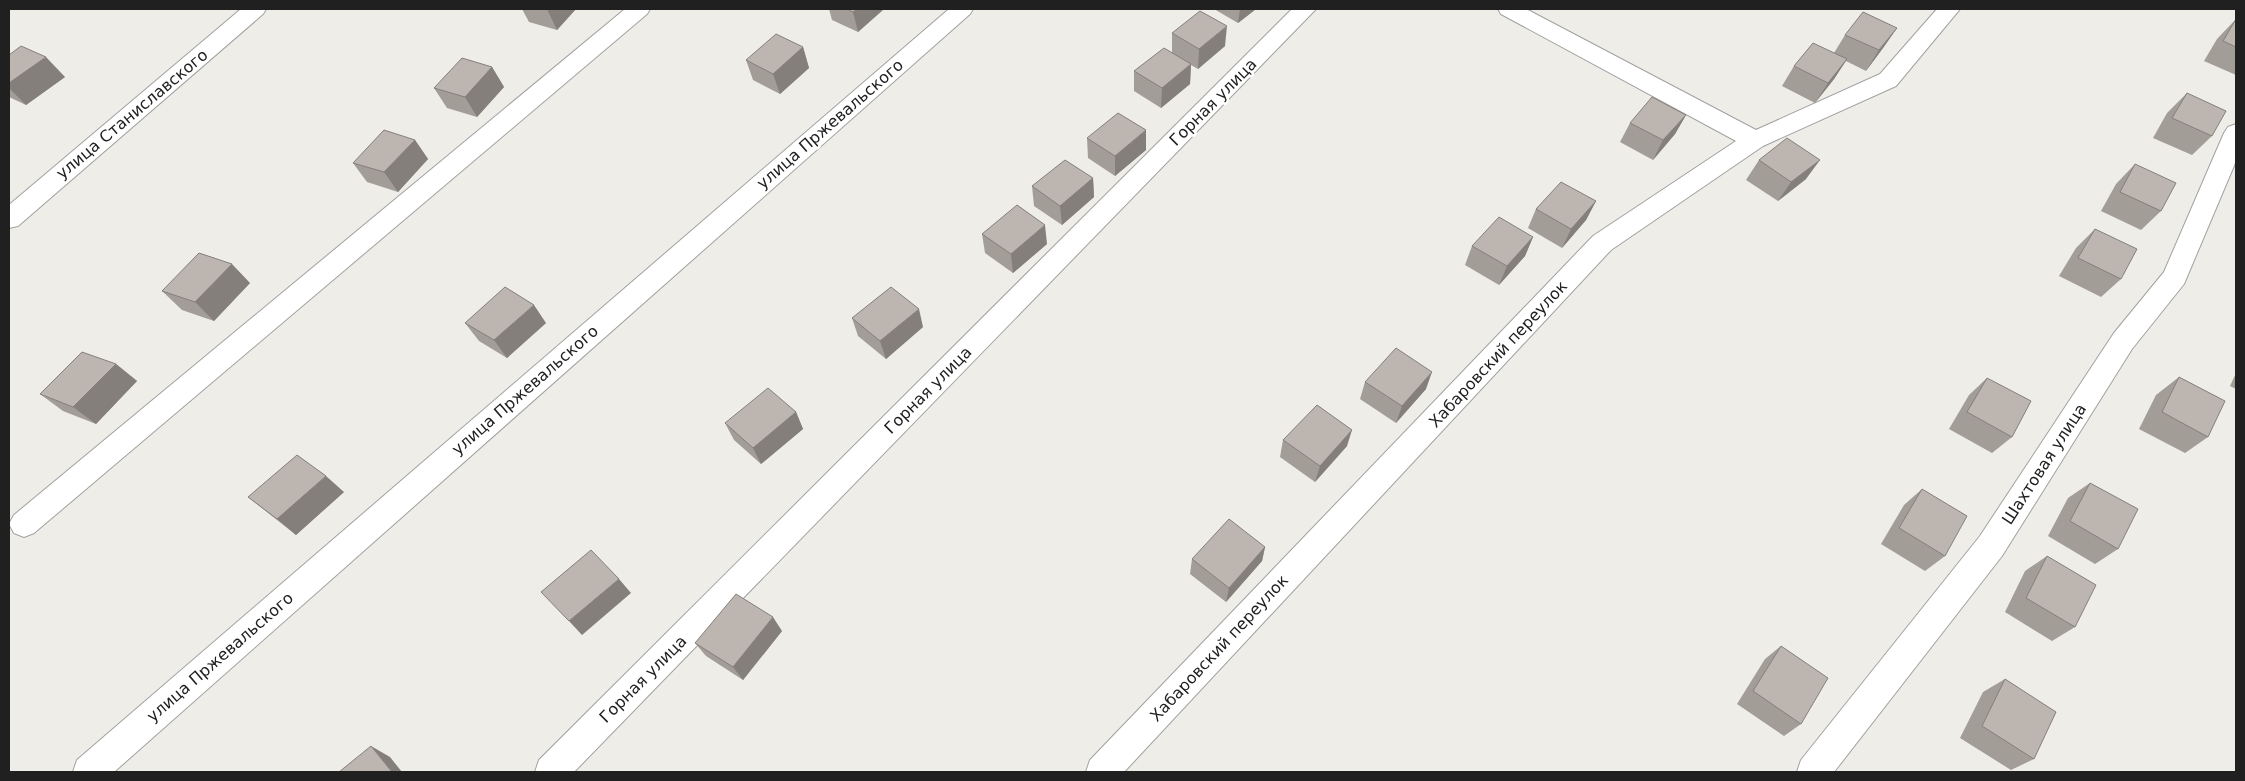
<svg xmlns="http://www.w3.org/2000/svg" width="2245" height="781" font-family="'DejaVu Sans',sans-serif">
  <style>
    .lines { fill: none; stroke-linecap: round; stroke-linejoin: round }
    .minor-casing { stroke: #a1a1a1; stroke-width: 2 }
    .minor { fill: #fff; fill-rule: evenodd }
    .wall { fill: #a39d97 }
    .shaded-wall { fill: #847f7b }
    .building { fill: #bdb6b0; stroke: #847f7b }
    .labels { text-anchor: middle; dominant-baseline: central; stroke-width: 5; stroke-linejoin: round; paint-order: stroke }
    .street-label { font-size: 16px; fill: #202020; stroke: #fff }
  </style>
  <rect width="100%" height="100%" fill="#efede7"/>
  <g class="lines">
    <defs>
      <path id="minor" d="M241 9H266L263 14 18 226 9 228V205Z
        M625 9H650L647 14 34 533 24 537 14 533 9 524 14 515Z
        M949 9H973L970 14 114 772H73L77 760Z
        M1292 9H1316L574 772H535L539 760Z
        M1498 9H1526L1756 130 1880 74 1937 9H1960L1896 86 1763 146 1611 250 1124 772H1086L1090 760 1593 236 1736 141 1501 14Z
        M2236 124V161L2184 284 2132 349 2002 556 1834 772H1797L1801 760 1980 536 2114 333 2164 272 2224 133 2228 127Z"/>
    </defs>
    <!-- minor casing -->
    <use href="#minor" class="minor-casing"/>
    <!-- minor -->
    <use href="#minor" class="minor"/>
  </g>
  <!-- wall -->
  <path class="wall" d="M522 9H576L557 30 529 22Z
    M829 9H884L858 32 832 20Z
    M1214 9H1256L1238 23Z
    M2236 19V75L2204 61 2217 39Z
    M1897 28 1883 48 1866 71 1846 61 1834 79 1815 103 1782 86 1794 66 1834 53 1845 35Z
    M1172 33 1225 46 1198 69 1191 65 1190 84 1161 108 1134 91V71L1172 52Z
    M803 47 809 68 780 94 753 80 746 60Z
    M9 55 65 77 26 105 9 97Z
    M492 67 504 87 477 117 447 108 434 88Z
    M2187 93 2212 136 2192 155 2153 138 2167 113Z
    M1686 115 1675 134 1653 160 1620 142 1630 123Z
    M1087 138 1146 150 1115 176 1088 158Z
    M415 140 428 159 398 192 367 182 353 163Z
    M1759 160 1806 179 1778 201 1746 180Z
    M2135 164 2161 211 2141 230 2101 211 2116 184Z
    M1093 178 1094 197 1062 225 1034 206 1032 186Z
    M1596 201 1586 220 1562 248 1528 228 1536 209Z
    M2095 229 2121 279 2101 297 2059 276 2076 248Z
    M982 234 1047 244 1013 273 985 253Z
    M1533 237 1525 256 1499 285 1465 265 1472 246Z
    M250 283 214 321 182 310 162 291Z
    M852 318 923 327 886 359 858 336Z
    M465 323H546L507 358 479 341Z
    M116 364 137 381 96 424 63 411 40 394Z
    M2236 373V389L2230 386Z
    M2179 377 2208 437 2185 453 2139 429 2156 395Z
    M1987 378 2012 437 1992 453 1949 429 1969 395Z
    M1365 382 1426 389 1396 423 1360 399Z
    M796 412 803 429 761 464 734 440 725 423Z
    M1283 440 1347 446 1315 482 1280 457Z
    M2090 483 2118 549 2095 564 2048 536 2068 498Z
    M1922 489 1945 556 1925 571 1881 544 1904 505Z
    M344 492 296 535 248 497Z
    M1265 547 1262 561 1226 602 1190 574 1192 559Z
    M2047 556 2075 627 2052 641 2005 612 2025 571Z
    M782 631 743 680 706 656 695 643Z
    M1781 646 1801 724 1784 736 1737 704 1765 659Z
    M2005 679 2034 759 2011 770 1960 738 1983 692Z"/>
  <!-- shaded-wall -->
  <path class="shaded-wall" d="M547 9H576L557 30Z
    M857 9H884L858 32 853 12Z
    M1240 9H1256L1238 23Z
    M1227 26 1225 46 1198 69 1199 49Z
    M1897 28 1883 48 1866 71 1879 50Z
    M803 47 809 68 780 94 773 74Z
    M46 57 65 77 26 105 9 88V83Z
    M1847 59 1834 79 1815 103 1828 83Z
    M1191 64 1190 84 1161 108 1162 88Z
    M492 67 504 87 477 117 465 97Z
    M1686 115 1675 134 1653 160 1663 140Z
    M1146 130V150L1115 176V156Z
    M415 140 428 159 398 192 384 172Z
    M1820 160 1806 179 1778 201 1791 182Z
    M1093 178 1094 197 1062 225 1060 206Z
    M1596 201 1586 220 1562 248 1571 229Z
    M1045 225 1047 244 1013 273 1011 254Z
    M1533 237 1525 256 1499 285 1507 266Z
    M232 264 250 283 214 321 195 302Z
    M534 305 546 323 507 358 494 340Z
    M919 309 923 327 886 359 880 341Z
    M116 364 137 381 96 424 73 407Z
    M1432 372 1426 389 1396 423 1402 406Z
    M796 412 803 429 761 464 753 448Z
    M1352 430 1347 446 1315 482 1320 466Z
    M326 476 344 492 296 535 277 519Z
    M1265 547 1262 561 1226 602 1229 588Z
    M619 579 631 593 582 635 569 621Z
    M773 617 782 631 743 680 733 667Z
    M371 746 390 757 402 772H392Z"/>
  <!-- building -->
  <path class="building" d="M847 9H857L853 12Z
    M1200 11 1227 26 1199 49 1172 33Z
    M1863 12 1897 28 1879 50 1845 35Z
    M2236 19V47L2223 41Z
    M776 34 803 47 773 74 746 60Z
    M1813 43 1847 59 1828 83 1794 66Z
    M21 46 46 57 9 83V55Z
    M1164 48 1191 64 1162 88 1134 71Z
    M462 58 492 67 465 97 434 88Z
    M2187 93 2226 111 2212 136 2172 118Z
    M1652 97 1686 115 1663 140 1630 123Z
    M1118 113 1146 130 1115 156 1087 138Z
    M384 130 415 140 384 172 353 163Z
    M1787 138 1820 160 1791 182 1759 160Z
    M1065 160 1093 178 1060 206 1032 186Z
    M2135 164 2176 183 2161 211 2120 192Z
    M1561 182 1596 201 1571 229 1536 209Z
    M1017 205 1045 225 1011 254 982 234Z
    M1499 217 1533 237 1507 266 1472 246Z
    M2095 229 2137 249 2121 279 2078 258Z
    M199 253 232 264 195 302 162 291Z
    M505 287 534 305 494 340 465 323Z
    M891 287 919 309 880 341 852 318Z
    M1396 348 1432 372 1402 406 1365 382Z
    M82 352 116 364 73 407 40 394Z
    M2179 377 2225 401 2208 437 2162 412Z
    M1987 378 2031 401 2012 437 1967 412Z
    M768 388 796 412 753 448 725 423Z
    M1317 405 1352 430 1320 466 1283 440Z
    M297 455 326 476 277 519 248 497Z
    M2090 483 2138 509 2118 549 2070 521Z
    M1922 489 1967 516 1945 556 1899 528Z
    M1229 519 1265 547 1229 588 1192 559Z
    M591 550 619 579 569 621 541 592Z
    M2047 556 2096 585 2075 627 2026 598Z
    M736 594 773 617 733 667 695 643Z
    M1781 646 1828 678 1801 724 1753 691Z
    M2005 679 2056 712 2034 759 1982 726Z
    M371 746 392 772H339Z"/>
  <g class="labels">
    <!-- street labels -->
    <g class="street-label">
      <text transform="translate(1213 102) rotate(-45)">Горная улица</text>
      <text transform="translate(132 114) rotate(-40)">улица Станиславского</text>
      <text transform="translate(830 124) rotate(-41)">улица Пржевальского</text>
      <text transform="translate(1498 354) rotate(-47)">Хабаровский переулок</text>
      <text transform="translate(525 390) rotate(-41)">улица Пржевальского</text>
      <text transform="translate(928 390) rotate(-45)">Горная улица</text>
      <text transform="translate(2044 464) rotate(-57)">Шахтовая улица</text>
      <text transform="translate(1219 648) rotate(-47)">Хабаровский переулок</text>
      <text transform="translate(220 657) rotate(-41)">улица Пржевальского</text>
      <text transform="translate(643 679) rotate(-45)">Горная улица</text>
    </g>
  </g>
  <!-- border -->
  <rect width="2245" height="781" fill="none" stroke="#202020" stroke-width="20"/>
</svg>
